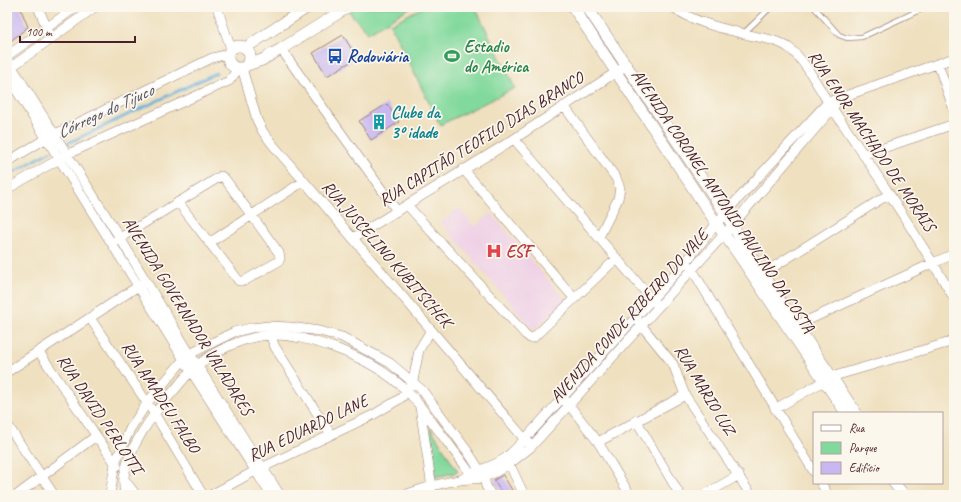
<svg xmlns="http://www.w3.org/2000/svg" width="961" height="502" font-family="Caveat,sans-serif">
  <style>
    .built { fill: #efd0e6 }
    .green { fill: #82d99d; stroke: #667c64 }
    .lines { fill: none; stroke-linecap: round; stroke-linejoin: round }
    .stream { stroke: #63afdc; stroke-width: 2.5 }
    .building { fill: #c9b7f1 }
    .service-casing { stroke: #9c8075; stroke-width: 6 }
    .minor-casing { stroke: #9c8075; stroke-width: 10 }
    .tertiary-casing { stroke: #9c8075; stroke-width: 12 }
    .service { stroke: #fff; stroke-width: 4.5 }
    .minor { stroke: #fff; stroke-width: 9 }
    .tertiary { stroke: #fff; stroke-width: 11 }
    .labels { text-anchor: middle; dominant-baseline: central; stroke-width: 3.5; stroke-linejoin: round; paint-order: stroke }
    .leisure-label { font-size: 17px; font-weight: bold; fill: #27864d; stroke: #fbf7ec; text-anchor: start }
    .transit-label { font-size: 17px; font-weight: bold; fill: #164399; stroke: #fbf7ec; text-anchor: start }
    .culture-label { font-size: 17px; font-weight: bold; fill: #0d838f; stroke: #fbf7ec; text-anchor: start }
    .street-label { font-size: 17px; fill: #4a1f2b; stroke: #fbf7ec }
    .health-label { font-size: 17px; font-weight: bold; fill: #be3a42; stroke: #fbf7ec; text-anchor: start }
    .water-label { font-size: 18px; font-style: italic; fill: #535169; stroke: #fbf7ec }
  </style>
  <rect width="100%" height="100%" fill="#fbf7ec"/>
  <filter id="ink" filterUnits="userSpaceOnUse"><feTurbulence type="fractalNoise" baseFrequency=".025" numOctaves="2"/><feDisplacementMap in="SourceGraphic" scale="8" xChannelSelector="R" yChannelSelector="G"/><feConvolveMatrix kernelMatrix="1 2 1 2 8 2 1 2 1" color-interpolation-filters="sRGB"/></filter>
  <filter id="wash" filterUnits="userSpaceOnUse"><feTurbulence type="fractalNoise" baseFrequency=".012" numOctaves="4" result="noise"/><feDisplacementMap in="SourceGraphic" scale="16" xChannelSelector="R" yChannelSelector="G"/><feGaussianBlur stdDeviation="0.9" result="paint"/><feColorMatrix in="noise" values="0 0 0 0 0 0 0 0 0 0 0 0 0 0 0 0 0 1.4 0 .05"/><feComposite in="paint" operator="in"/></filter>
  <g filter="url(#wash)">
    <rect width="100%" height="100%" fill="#efe0bf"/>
    <!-- built -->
    <path class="built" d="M459 208 475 227 491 213 566 301 533 330 441 223Z"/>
    <!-- green -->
    <path class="green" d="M347 7H411L368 33 351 14Z
      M423 7H475L515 88 440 125 390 24Z
      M430 427 458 472 435 477Z"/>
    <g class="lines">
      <!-- stream -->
      <path class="stream" d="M64 145 216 73
        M7 176 51 151"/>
    </g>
    <g id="blocks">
      <!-- building -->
      <path class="building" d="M10 7H20L28 27 7 44V9Z
        M343 35 357 58 327 76 313 53Z
        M387 104 399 122 371 140 359 121Z
        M503 475 515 495H503L494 480Z"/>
    </g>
  </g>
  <g filter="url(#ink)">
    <use href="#blocks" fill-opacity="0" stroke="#9c8075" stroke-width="1"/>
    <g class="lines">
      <defs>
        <path id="service" d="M814 7 839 35 847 38 862 37 926 7
          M744 33 771 7"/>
        <path id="minor" d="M38 7 49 33
          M217 7 231 49
          M673 7C694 23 724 29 749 35 763 38 778 40 789 48 805 60 817 85 828 102 872 166 914 231 954 298
          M281 49 397 211
          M7 56 76 7
          M7 59 120 238 190 354 280 495
          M938 64 954 110
          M242 68 257 120 263 132 273 145 528 443
          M7 70 95 7
          M7 75 191 371 271 495
          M564 106 616 178 620 188 618 199 599 237
          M514 139 655 303
          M863 155 954 124
          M7 162 47 138 212 58 228 54
          M463 169 574 298
          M7 189 68 154 229 81 239 68
          M407 205 525 334 530 338H533L617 258
          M353 238 514 139 621 69
          M115 241 221 176 225 179 279 253 280 258 279 261 244 281H239L178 202
          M209 243 304 181
          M690 266 814 472
          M756 278 889 194
          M90 318 154 413 203 495
          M638 321 673 364 685 395 751 495
          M791 328 933 263 954 254
          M270 335 275 347 331 435
          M39 352 117 466
          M7 372 143 283
          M566 401 598 442 630 495
          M420 407 433 495
          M775 409 831 377 954 341
          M636 420 680 495
          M7 424 54 495
          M598 442 685 395
          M507 461 510 465 524 495
          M124 479 136 495
          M462 479C475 470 491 468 504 459 511 454 518 446 524 440L686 262 725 213 828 102 954 58
          M821 483 828 495
          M17 495 96 436
          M110 495 115 463 130 429 147 403 184 359 190 354 234 332 251 328 269 326 290 327 319 331 342 337 390 363 422 390 468 452 484 477 486 486 491 495
          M125 495C124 489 123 483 124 477 128 448 152 415 171 394 178 386 184 378 191 371 211 352 242 337 270 335 292 334 314 341 335 348 362 358 386 371 407 391 419 403 428 417 439 431 450 446 462 461 473 477
          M211 495 255 471 373 415 398 400 402 397 413 381 419 350 431 330
          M404 495C422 489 441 482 461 480 469 478 477 480 485 477 503 470 516 459 531 447L729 229 833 108 838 99
          M704 495 739 475"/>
        <path id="tertiary" d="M573 7 716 223 736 251 846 413
          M587 7 725 213 762 274 856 413
          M228 57a11 11 0 1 1 22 0a11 11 0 1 1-22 0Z
          M245 48 308 7
          M247 65 262 60 281 49 348 7
          M894 483 904 495"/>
      </defs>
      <!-- service casing -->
      <use href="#service" class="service-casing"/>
      <!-- minor casing -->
      <use href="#minor" class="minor-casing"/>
      <!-- tertiary casing -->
      <use href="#tertiary" class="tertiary-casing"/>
      <!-- service -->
      <use href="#service" class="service"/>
      <!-- minor -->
      <use href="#minor" class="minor"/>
      <!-- tertiary -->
      <use href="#tertiary" class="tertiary"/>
    </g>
  </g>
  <!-- icons -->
  <defs>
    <symbol id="bus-bare" viewBox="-9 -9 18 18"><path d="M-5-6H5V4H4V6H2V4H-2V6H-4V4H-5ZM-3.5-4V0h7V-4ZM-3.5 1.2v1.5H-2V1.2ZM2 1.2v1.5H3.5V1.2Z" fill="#1a4fb4" stroke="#fbf7ec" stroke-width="2.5" paint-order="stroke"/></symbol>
    <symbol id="stadium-bare" viewBox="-9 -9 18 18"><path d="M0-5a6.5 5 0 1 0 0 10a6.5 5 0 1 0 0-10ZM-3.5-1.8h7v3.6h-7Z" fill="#2e9e5b" stroke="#fbf7ec" stroke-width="2.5" paint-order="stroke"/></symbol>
    <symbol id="building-bare" viewBox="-9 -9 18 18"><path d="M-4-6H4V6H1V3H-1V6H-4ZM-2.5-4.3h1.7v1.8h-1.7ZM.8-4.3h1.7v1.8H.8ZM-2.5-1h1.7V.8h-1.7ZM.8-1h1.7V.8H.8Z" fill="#0f9aa8" stroke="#fbf7ec" stroke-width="2.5" paint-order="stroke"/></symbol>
    <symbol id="hospital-bare" viewBox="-9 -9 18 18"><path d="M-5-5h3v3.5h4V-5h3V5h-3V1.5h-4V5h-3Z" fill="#e0444e" stroke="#fbf7ec" stroke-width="2.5" paint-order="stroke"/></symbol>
  </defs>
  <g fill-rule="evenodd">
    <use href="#bus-bare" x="324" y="45" width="22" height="22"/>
    <use href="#stadium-bare" x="441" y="45" width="22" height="22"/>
    <use href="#building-bare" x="368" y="111" width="22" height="22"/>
    <use href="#hospital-bare" x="483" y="240" width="22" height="22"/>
  </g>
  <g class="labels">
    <!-- leisure labels -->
    <g class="leisure-label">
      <text x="464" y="46">Estadio<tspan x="464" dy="20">do América</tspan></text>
    </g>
    <!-- transit labels -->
    <g class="transit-label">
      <text x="347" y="56">Rodoviária</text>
    </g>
    <!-- culture labels -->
    <g class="culture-label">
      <text x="391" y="112">Clube da<tspan x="391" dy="20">3º idade</tspan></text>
    </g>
    <!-- street labels -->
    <g class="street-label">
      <text transform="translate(481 139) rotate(-32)">RUA CAPITÃO TEOFILO DIAS BRANCO</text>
      <text transform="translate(872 141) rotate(56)">RUA ENOR MACHADO DE MORAIS</text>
      <text transform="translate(723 201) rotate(56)">AVENIDA CORONEL ANTONIO PAULINO DA COSTA</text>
      <text transform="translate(387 254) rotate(49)">RUA JUSCELINO KUBITSCHEK</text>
      <text transform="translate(188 316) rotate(58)">AVENIDA GOVERNADOR VALADARES</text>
      <text transform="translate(629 316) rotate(-48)">AVENIDA CONDE RIBEIRO DO VALE</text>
      <text transform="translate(705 390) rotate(59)">RUA MARIO LUZ</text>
      <text transform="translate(161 397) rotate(57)">RUA AMADEU FALBO</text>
      <text transform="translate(100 414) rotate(56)">RUA DAVID PERLOTTI</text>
      <text transform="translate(308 428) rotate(-26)">RUA EDUARDO LANE</text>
    </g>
    <!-- health labels -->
    <g class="health-label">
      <text x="506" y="251">ESF</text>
    </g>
    <!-- water labels -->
    <g class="water-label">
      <text transform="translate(105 111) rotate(-25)">Córrego do Tijuco</text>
    </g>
  </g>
  <!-- margin -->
  <rect width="961" height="502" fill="none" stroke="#fbf7ec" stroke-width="24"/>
  <!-- legend -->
  <rect x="813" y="412" width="130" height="72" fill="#fbf7ec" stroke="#b4a19f"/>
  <rect x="821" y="425" width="20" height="6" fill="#ffffff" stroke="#b4a19f"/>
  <text x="849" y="432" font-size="12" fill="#4a1f2b">Rua</text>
  <rect x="821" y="442" width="20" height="12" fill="#82d99d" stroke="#b4a19f"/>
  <text x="849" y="452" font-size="12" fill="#4a1f2b">Parque</text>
  <rect x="821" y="462" width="20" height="12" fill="#c9b7f1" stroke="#b4a19f"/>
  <text x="849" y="472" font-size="12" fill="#4a1f2b">Edifício</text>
  <!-- scale -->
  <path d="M20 36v6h115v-6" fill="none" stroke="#4a1f2b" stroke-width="2"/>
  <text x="26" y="36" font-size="12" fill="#4a1f2b" stroke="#fbf7ec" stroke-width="3" paint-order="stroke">100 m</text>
</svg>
